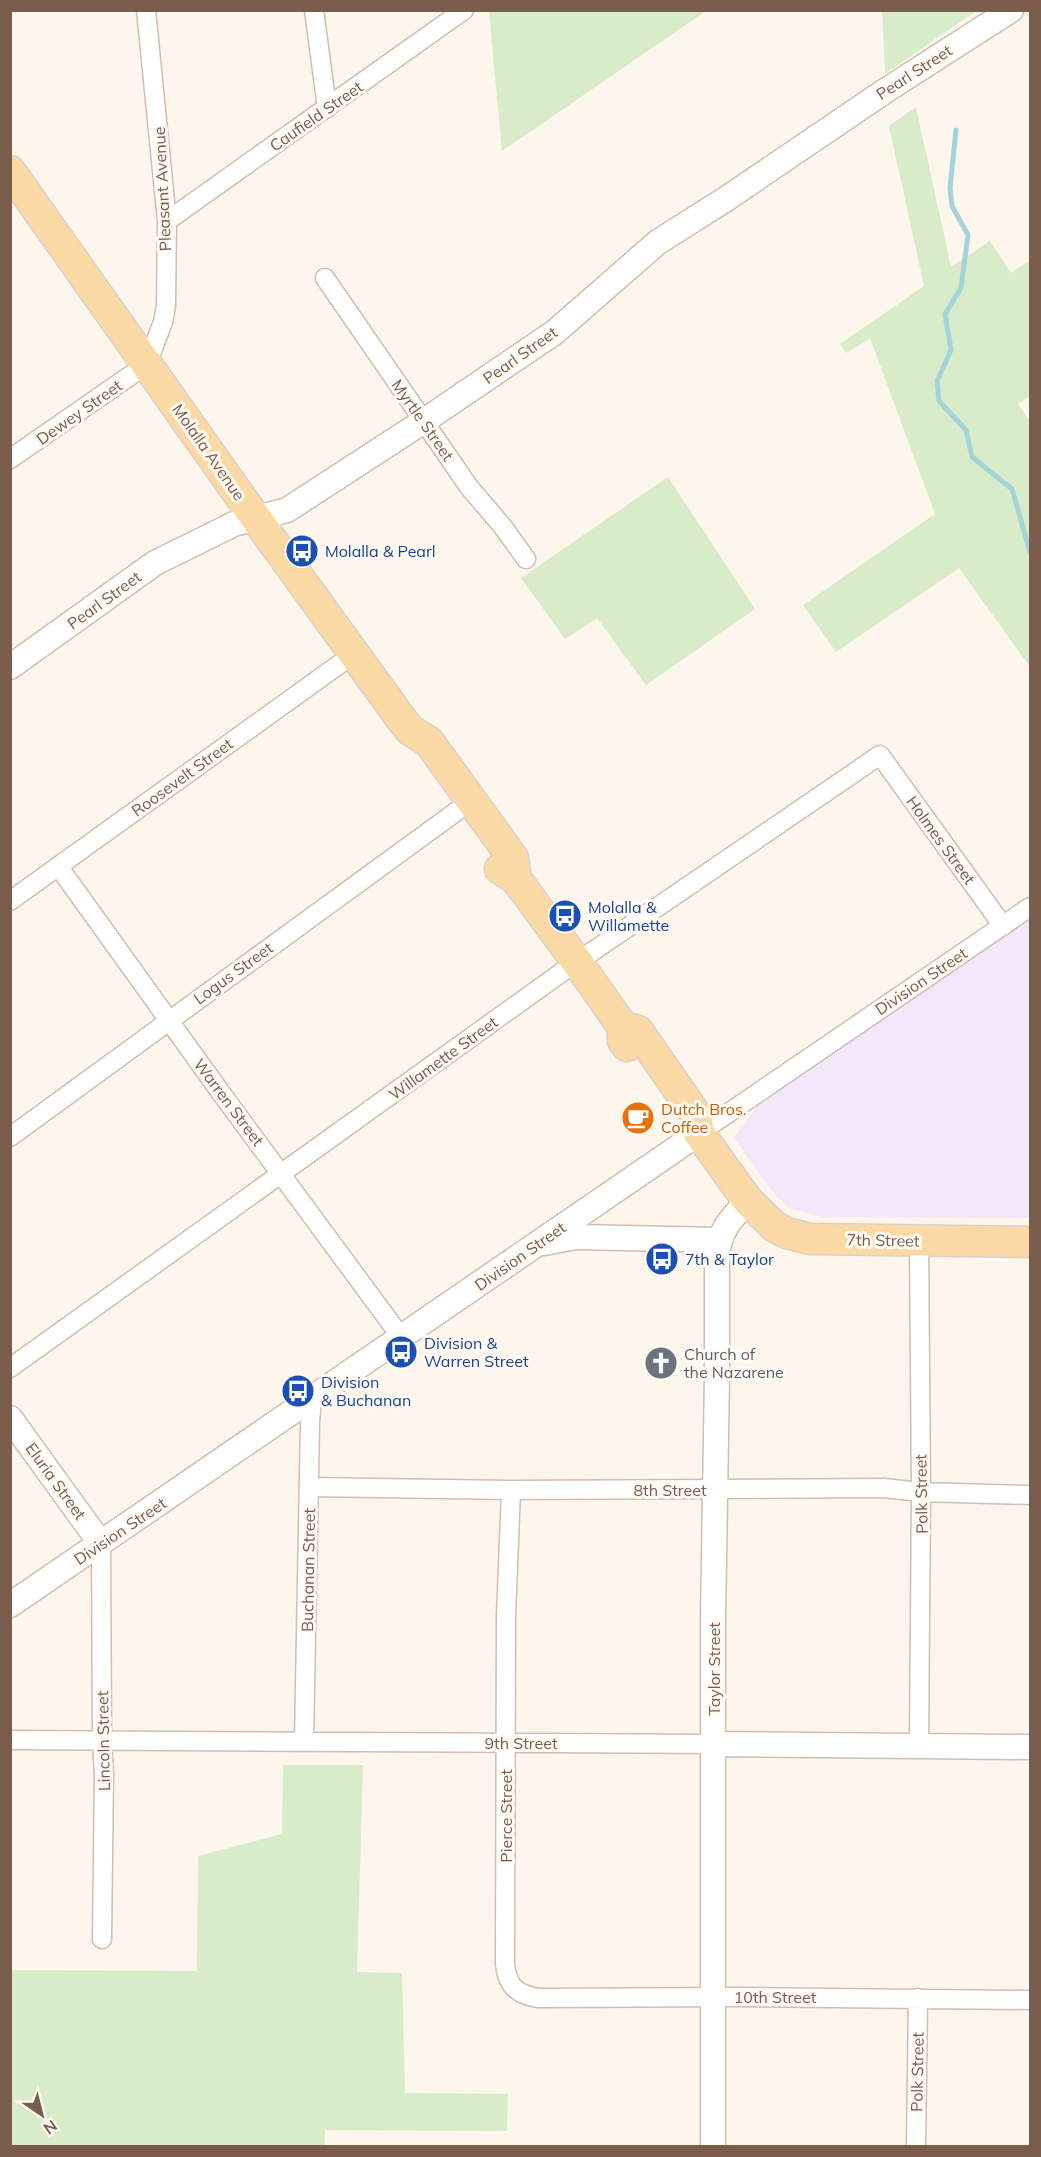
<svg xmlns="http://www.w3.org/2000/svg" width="1041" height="2157" font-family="Mulish,sans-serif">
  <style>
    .education { fill: #f3e8fa }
    .green { fill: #d8ecc9 }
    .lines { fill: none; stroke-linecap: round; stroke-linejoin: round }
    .stream { stroke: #a5d3da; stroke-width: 5 }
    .minor-casing { stroke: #d1beb0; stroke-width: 21 }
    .tertiary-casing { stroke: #d1beb0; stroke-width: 27 }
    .primary-casing { stroke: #dad1cd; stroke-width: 33 }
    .minor { stroke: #fff; stroke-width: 18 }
    .tertiary { stroke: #fff; stroke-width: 24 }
    .primary { stroke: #fbd9a5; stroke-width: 30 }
    .labels { text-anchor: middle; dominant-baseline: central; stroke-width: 6; stroke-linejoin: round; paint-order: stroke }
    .street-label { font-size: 16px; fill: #7a5c4d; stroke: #fffaf3 }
    .transit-label { font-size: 16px; fill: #164399; stroke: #fffaf3; text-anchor: start }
    .food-label { font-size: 16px; fill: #c56008; stroke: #fffaf3; text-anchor: start }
    .worship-label { font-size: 16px; fill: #5b616d; stroke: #fffaf3; text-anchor: start }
  </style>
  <rect width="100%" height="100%" fill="#fdf6ec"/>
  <!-- education -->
  <path class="education" d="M1030 916V1218L822 1217 789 1208 775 1195 734 1138 759 1104Z"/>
  <!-- green -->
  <path class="green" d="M882 10H976V11L885 74Z
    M489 11V10L706 11 502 151Z
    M916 107 951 267 990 241 1011 273 1030 260V396L1018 404 1030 422V667L959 568 836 652 803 605 935 514 870 338 847 353 840 344 924 286 889 126Z
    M668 477 755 609 646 685 597 618 565 639 521 578Z
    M283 1765H363L357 1972 402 1973 405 2093 508 2094 507 2131 325 2130V2146H11V1970L197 1971 198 1856 282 1834Z"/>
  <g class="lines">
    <!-- stream -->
    <path class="stream" d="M956 130 950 188 952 206 968 235 961 288 945 314 951 350 937 381 939 401 966 430 972 457 1012 489 1030 552"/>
    <defs>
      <path id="minor" d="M314 10 327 108
        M167 221 464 10
        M325 278 469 487 503 527 526 559
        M10 459 147 364 163 322 166 306 167 221 146 10
        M58 866 224 1097 401 1337
        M10 901 355 653
        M699 1133 1030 907
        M10 1137 457 811
        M919 1241 921 1492 919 1746
        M10 1368 558 975 880 755 1003 926
        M309 1487 511 1490 883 1488 921 1492 1030 1495
        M511 1490 506 1616 505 1964C507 1986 517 1995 539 1998L739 1997 1030 2000
        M101 1544 102 1742 104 1774 102 1939
        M10 1740 714 1744
        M304 1741 310 1422 312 1398
        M916 2146 918 1998"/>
      <path id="tertiary" d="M10 667 155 563 234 524 287 510 424 421 555 332 658 242 726 199 885 91 1011 10
        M544 1243 575 1237 719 1240
        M10 1418 101 1544
        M10 1605 699 1133
        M714 1744 1030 1747
        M713 2146V1619L717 1375V1258C718 1232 731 1218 748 1201"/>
      <path id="primary" d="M10 171 242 499 402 720 410 730 429 742 513 858 516 879
        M500 869 516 879 577 962 623 1027V1041L627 1046
        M623 1027 638 1031 696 1115 699 1133 748 1201 775 1227 787 1233 810 1239 1030 1242"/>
    </defs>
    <!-- minor casing -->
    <use href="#minor" class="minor-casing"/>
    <!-- tertiary casing -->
    <use href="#tertiary" class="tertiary-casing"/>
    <!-- primary casing -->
    <use href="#primary" class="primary-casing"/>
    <!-- minor -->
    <use href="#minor" class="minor"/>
    <!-- tertiary -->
    <use href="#tertiary" class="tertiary"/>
    <!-- primary -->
    <use href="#primary" class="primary"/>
  </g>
  <!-- icons -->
  <defs>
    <symbol id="bus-disc" viewBox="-11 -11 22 22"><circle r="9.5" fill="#1a4fb4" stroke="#fffaf3"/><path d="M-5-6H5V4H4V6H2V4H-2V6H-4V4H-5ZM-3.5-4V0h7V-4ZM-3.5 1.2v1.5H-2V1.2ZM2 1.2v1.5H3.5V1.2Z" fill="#fff"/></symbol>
    <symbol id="cafe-disc" viewBox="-11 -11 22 22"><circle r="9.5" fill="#e8710a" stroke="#fffaf3"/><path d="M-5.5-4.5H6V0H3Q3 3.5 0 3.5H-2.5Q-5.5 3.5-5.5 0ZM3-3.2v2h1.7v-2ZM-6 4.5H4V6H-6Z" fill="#fff"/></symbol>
    <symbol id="church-disc" viewBox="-11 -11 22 22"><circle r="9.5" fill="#6b7280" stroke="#fffaf3"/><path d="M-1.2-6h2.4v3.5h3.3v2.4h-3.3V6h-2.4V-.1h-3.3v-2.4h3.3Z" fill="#fff"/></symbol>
  </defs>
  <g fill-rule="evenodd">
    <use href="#bus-disc" x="283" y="532" width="38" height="38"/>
    <use href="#bus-disc" x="546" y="897" width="38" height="38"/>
    <use href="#cafe-disc" x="619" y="1099" width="38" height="38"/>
    <use href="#bus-disc" x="643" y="1240" width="38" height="38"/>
    <use href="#bus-disc" x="382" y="1333" width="38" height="38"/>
    <use href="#church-disc" x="642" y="1344" width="38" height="38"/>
    <use href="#bus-disc" x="279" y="1372" width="38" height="38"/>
  </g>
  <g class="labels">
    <!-- street labels -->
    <g class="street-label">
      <text transform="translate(914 72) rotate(-33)">Pearl Street</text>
      <text transform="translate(316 116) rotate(-35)">Caufield Street</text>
      <text transform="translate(162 189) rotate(-93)">Pleasant Avenue</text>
      <text transform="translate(520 355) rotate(-35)">Pearl Street</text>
      <text transform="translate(79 412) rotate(-35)">Dewey Street</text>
      <text transform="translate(423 420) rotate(55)">Myrtle Street</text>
      <text transform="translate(209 452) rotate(55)">Molalla Avenue</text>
      <text transform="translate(104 600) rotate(-36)">Pearl Street</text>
      <text transform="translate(182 777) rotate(-36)">Roosevelt Street</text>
      <text transform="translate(941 840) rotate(54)">Holmes Street</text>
      <text transform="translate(233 973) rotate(-36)">Logus Street</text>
      <text transform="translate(921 981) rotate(-34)">Division Street</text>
      <text transform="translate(443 1058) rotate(-36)">Willamette Street</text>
      <text transform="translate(229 1102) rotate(53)">Warren Street</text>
      <text transform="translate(883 1240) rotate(1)">7th Street</text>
      <text transform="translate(520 1256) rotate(-35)">Division Street</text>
      <text transform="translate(56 1481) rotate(54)">Eluria Street</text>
      <text x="670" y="1490">8th Street</text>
      <text transform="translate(921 1494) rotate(-91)">Polk Street</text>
      <text transform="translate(120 1531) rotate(-34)">Division Street</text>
      <text transform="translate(308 1570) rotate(-89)">Buchanan Street</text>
      <text transform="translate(714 1669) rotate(-90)">Taylor Street</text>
      <text transform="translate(103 1741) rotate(-91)">Lincoln Street</text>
      <text x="521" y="1743">9th Street</text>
      <text transform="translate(506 1816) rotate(-90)">Pierce Street</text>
      <text x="775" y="1997">10th Street</text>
      <text transform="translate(917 2072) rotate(-89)">Polk Street</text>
    </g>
    <!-- transit labels -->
    <g class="transit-label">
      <text x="325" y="551">Molalla &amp; Pearl</text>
      <text x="588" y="907">Molalla &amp;<tspan x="588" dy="18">Willamette</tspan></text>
      <text x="685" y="1259">7th &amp; Taylor</text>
      <text x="424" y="1343">Division &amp;<tspan x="424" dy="18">Warren Street</tspan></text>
      <text x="321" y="1382">Division<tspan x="321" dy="18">&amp; Buchanan</tspan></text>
    </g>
    <!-- food labels -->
    <g class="food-label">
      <text x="661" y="1109">Dutch Bros.<tspan x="661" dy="18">Coffee</tspan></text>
    </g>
    <!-- worship labels -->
    <g class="worship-label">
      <text x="684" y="1354">Church of<tspan x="684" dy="18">the Nazarene</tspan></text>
    </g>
  </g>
  <!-- border -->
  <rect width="1041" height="2157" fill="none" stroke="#7a5c4d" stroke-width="24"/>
  <!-- north arrow -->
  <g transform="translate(42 2115) rotate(145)" stroke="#fffaf3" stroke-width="4.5" paint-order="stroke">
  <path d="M0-4.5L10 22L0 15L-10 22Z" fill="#7a5c4d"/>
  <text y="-9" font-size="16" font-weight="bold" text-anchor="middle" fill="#7a5c4d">N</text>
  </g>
</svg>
